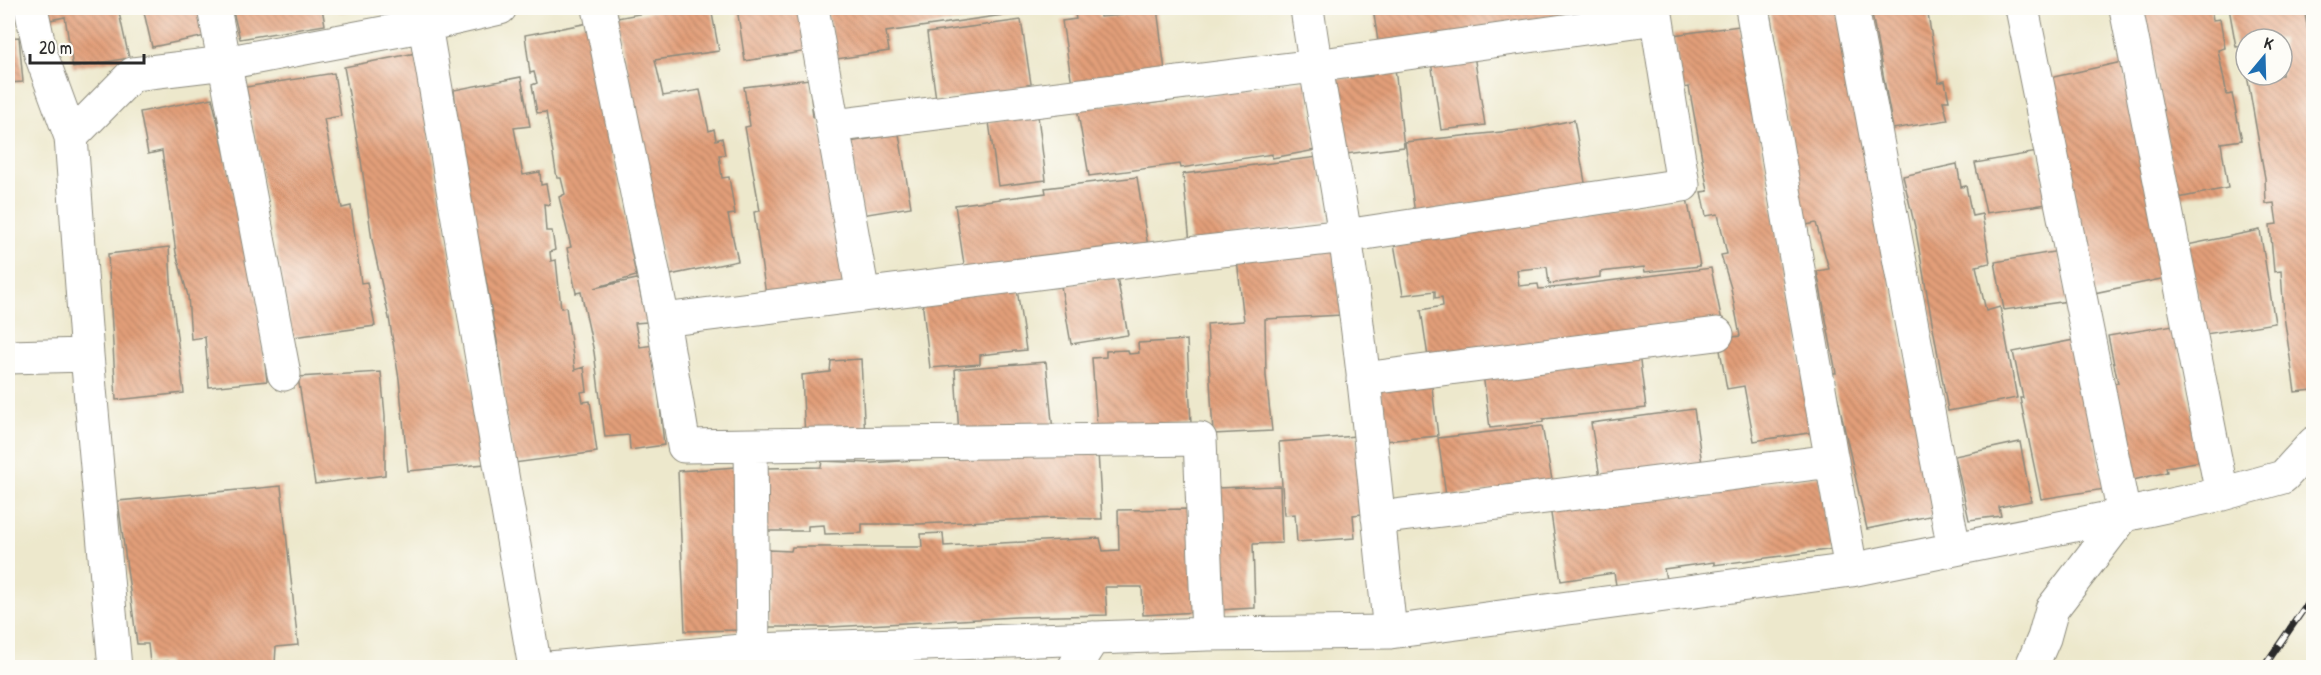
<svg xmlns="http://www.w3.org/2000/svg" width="2321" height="675" font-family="'Patrick Hand',sans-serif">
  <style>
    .building { fill: url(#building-back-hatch) }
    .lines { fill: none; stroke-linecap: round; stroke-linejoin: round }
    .street-casing { stroke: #8c8a7c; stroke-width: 35 }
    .street { stroke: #fff; stroke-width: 33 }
    .rail-casing { stroke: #2b2b2b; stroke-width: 7 }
    .rail { stroke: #fdfcf7; stroke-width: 4.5; stroke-dasharray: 14; stroke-linecap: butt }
  </style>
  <defs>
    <pattern id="building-back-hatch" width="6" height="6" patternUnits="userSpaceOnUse" patternTransform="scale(1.5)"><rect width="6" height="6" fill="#e39f79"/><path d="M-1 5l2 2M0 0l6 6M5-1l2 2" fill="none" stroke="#b88263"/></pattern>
  </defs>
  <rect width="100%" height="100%" fill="#fdfcf7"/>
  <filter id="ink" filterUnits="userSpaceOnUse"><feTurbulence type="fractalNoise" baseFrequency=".0167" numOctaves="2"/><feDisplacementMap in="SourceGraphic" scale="12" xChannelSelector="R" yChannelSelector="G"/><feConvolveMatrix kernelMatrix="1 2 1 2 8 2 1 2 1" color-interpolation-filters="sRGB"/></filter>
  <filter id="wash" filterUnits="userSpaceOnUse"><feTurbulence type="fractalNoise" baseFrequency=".008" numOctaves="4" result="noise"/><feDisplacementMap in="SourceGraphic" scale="24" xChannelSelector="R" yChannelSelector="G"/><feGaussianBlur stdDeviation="1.35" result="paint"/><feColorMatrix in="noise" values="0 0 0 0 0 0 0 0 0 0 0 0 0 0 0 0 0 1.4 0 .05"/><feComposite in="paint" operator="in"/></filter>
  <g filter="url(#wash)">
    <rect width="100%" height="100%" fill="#ede8cc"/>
    <g id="blocks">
      <!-- building -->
      <path class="building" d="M42 8H118L129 58 73 68 65 17 45 21Z
        M143 8H202L206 36 152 47Z
        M232 8H322L325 25 240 39Z
        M338 8H359L360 9 339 12Z
        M671 8H711L719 51 655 60 663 96 700 90 709 131 714 129 716 140 722 138 725 155H719L722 178 729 177 735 214 728 215 738 261 665 276 617 18Z
        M737 8H801L808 51 745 61Z
        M826 8H1065V9L1017 13 886 32 889 51 837 59Z
        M1122 8H1157L1165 71 1072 84 1062 21 1076 19 1075 14 1099 11 1100 17 1122 15Z
        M1373 8H1605L1607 16 1379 48Z
        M1769 8H1830L1831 11 1839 9 1934 515 1867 529 1832 373H1836L1817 271 1829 269 1816 223 1806 225Z
        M1871 8H1927L1939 83 1945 81 1949 101H1943L1948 120 1893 129Z
        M2142 8H2211L2213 20 2220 19 2225 48 2218 50 2227 95 2232 94 2242 140 2221 143 2228 188 2178 198Z
        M2229 8H2304L2313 59V390L2295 392 2284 316 2281 271 2274 272 2270 225 2277 224 2274 203 2266 204 2265 178 2247 75H2282V39H2246V46L2236 47Z
        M1021 20 1032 90 936 99 927 33Z
        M589 23 636 276 594 288 637 279 647 322 635 323 640 347 654 345 664 445 630 450 629 435 605 437 594 352 581 292 576 293 567 248 571 247 559 197 565 194 561 178H557L546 112 537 113 532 85 537 83 534 72 530 73 525 35Z
        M1739 26 1815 432 1754 441 1744 386 1727 389 1718 339 1740 336 1731 288 1721 255 1727 254 1718 214 1706 216 1701 192 1708 191 1689 87 1681 88 1673 35Z
        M19 37 23 82 8 83V38Z
        M416 53 485 464 408 471 399 379 389 318 372 240 361 160 344 67Z
        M1474 55 1485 125 1441 130 1431 61Z
        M2122 62 2166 278 2094 293 2049 78Z
        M1395 68 1404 147 1346 154 1335 79 1372 76 1373 70Z
        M334 73 341 116 324 119 342 208 351 206 361 283 367 282 375 326 293 337 246 87Z
        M521 77 530 126 514 128 523 175 540 172 541 185 546 184 550 205 544 204 546 231H552L555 250 550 252 551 261 556 260 561 308 566 307 575 370 584 367 587 391 581 392 583 402 590 401 597 452 514 463 505 412 501 364 485 275 474 231 459 138 454 90Z
        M809 79 813 117H818L833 181 826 183 850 285 766 295 754 212 760 211 745 127 750 126 744 87Z
        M1307 81 1316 150 1272 158V154L1181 168 1180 164 1089 176 1077 108 1147 99 1148 104Z
        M212 98 256 287 267 381 209 387 205 337 191 339 188 296 176 253 162 151 148 154 140 112Z
        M1038 116 1046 180 998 186 989 122Z
        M1574 120 1586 188 1415 214 1405 142 1530 129Z
        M899 134 911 207 862 215 849 142Z
        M2037 152 2047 204 1986 213 1975 163Z
        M1318 157 1328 222 1190 243 1183 174Z
        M1957 164 1961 187 1966 186 1972 216 1982 214 1990 263 1976 266 1986 311 2000 307 2017 398 1948 411 1915 227 1903 176Z
        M1137 177 1148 247 965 271 955 205 1046 193 1045 188Z
        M1687 198 1700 266 1645 272 1644 267 1600 272V277L1549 284 1547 267 1517 270 1519 286 1538 284 1539 289 1561 287 1711 268 1722 321 1428 357 1421 310 1443 306 1442 297 1435 298V291L1403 295 1393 238Z
        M2260 230 2275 323 2206 334 2187 245Z
        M169 247 172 296 184 393 116 400 108 254Z
        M1335 248 1342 315 1265 319 1266 376 1272 431 1213 434 1207 324 1244 321 1237 260Z
        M2059 251 2068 301 2004 310 1995 262Z
        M1117 277 1128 335 1071 344 1061 286Z
        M1017 289 1026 350 980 355V364L930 368 922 300Z
        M2173 325 2202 461 2166 467 2167 472 2129 481 2110 384 2118 383 2108 336Z
        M1187 340 1191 424 1097 428 1092 358 1106 357V351L1128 350 1129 354 1139 353 1138 343Z
        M2074 340 2105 489 2041 499 2020 398H2023L2013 352Z
        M1639 354 1646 408 1543 419V422L1490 428 1483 374Z
        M861 359 865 438H805L802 375 830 372 831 361Z
        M1046 362 1053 431 959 436 955 369Z
        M381 372 385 416V475L315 484 298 377Z
        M1431 379 1438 436 1384 441 1380 387Z
        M1694 409 1702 464 1600 477 1591 423Z
        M1542 426 1553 485 1446 496 1438 438Z
        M1356 436 1362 514 1353 515 1355 538 1297 542 1295 514 1284 515 1279 442Z
        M2020 442 2031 501 1999 507 2001 516 1969 520 1955 456Z
        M1098 452 1102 519 1054 518 919 524H862V533L825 534 824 525 808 526V531H765L766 468 821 467 822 461 871 463 958 457Z
        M737 467 746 630 685 631 678 471Z
        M1820 476 1834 549 1714 565V562L1664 569 1666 579 1616 585 1614 573 1561 581 1550 507Z
        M281 486 298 645 276 647 275 664 237 668H168V661L150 663 148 644H137L118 501Z
        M1280 486 1282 543 1253 544 1255 608 1218 610 1215 488Z
        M1193 509 1198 612 1143 615 1142 587H1105L1107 615 1016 617 830 627H769L768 550 791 551 792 547H922L921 534 943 533 944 546 1100 538 1103 551 1119 550 1118 510Z"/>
    </g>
  </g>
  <g filter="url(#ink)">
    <use href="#blocks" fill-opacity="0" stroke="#8c8a7c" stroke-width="1.5"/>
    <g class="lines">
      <defs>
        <path id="street" d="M31 8 41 55 71 137
          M214 8 284 374
          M422 8 535 668
          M599 8 663 320 684 446 1200 439 1208 634
          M812 8 863 295
          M1307 8C1317 85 1334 160 1345 237 1365 368 1376 500 1390 632
          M1752 8 1851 570
          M1852 8 1954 549
          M2022 8 2124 515 2052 609 2044 638 2031 668
          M2126 8 2222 494
          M833 126 1315 66 1656 18
          M663 320 1196 253 1345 236 1683 185 1655 8
          M8 357 87 355
          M1363 379 1717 334
          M751 446 753 650
          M1378 518 1832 461
          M115 668 87 355 71 137 133 74 225 63 426 25 500 8
          M549 668 753 650 1208 634 1390 632 1851 570 2124 515 2222 494 2283 477 2314 443
          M1074 668 1093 638"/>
      </defs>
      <!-- street casing -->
      <use href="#street" class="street-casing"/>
      <!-- street -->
      <use href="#street" class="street"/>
      <defs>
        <path id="rail" d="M2263 668 2314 594"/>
      </defs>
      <!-- rail casing -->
      <use href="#rail" class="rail-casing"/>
      <!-- rail -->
      <use href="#rail" class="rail"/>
    </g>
  </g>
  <!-- margin -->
  <rect width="2321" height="675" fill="none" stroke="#fdfcf7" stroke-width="30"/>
  <!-- north arrow -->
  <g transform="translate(2264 57) rotate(19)"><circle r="28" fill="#fdfcf7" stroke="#a9a8a5" stroke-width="1.5"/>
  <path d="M0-4.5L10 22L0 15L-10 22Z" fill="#1f6fb2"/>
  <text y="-9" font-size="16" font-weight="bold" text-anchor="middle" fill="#2b2b2b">K</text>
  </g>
  <!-- scale -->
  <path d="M30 54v9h114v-9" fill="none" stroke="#2b2b2b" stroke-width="3"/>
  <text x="39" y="54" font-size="18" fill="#2b2b2b" stroke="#fdfcf7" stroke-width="4.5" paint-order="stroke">20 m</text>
</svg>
